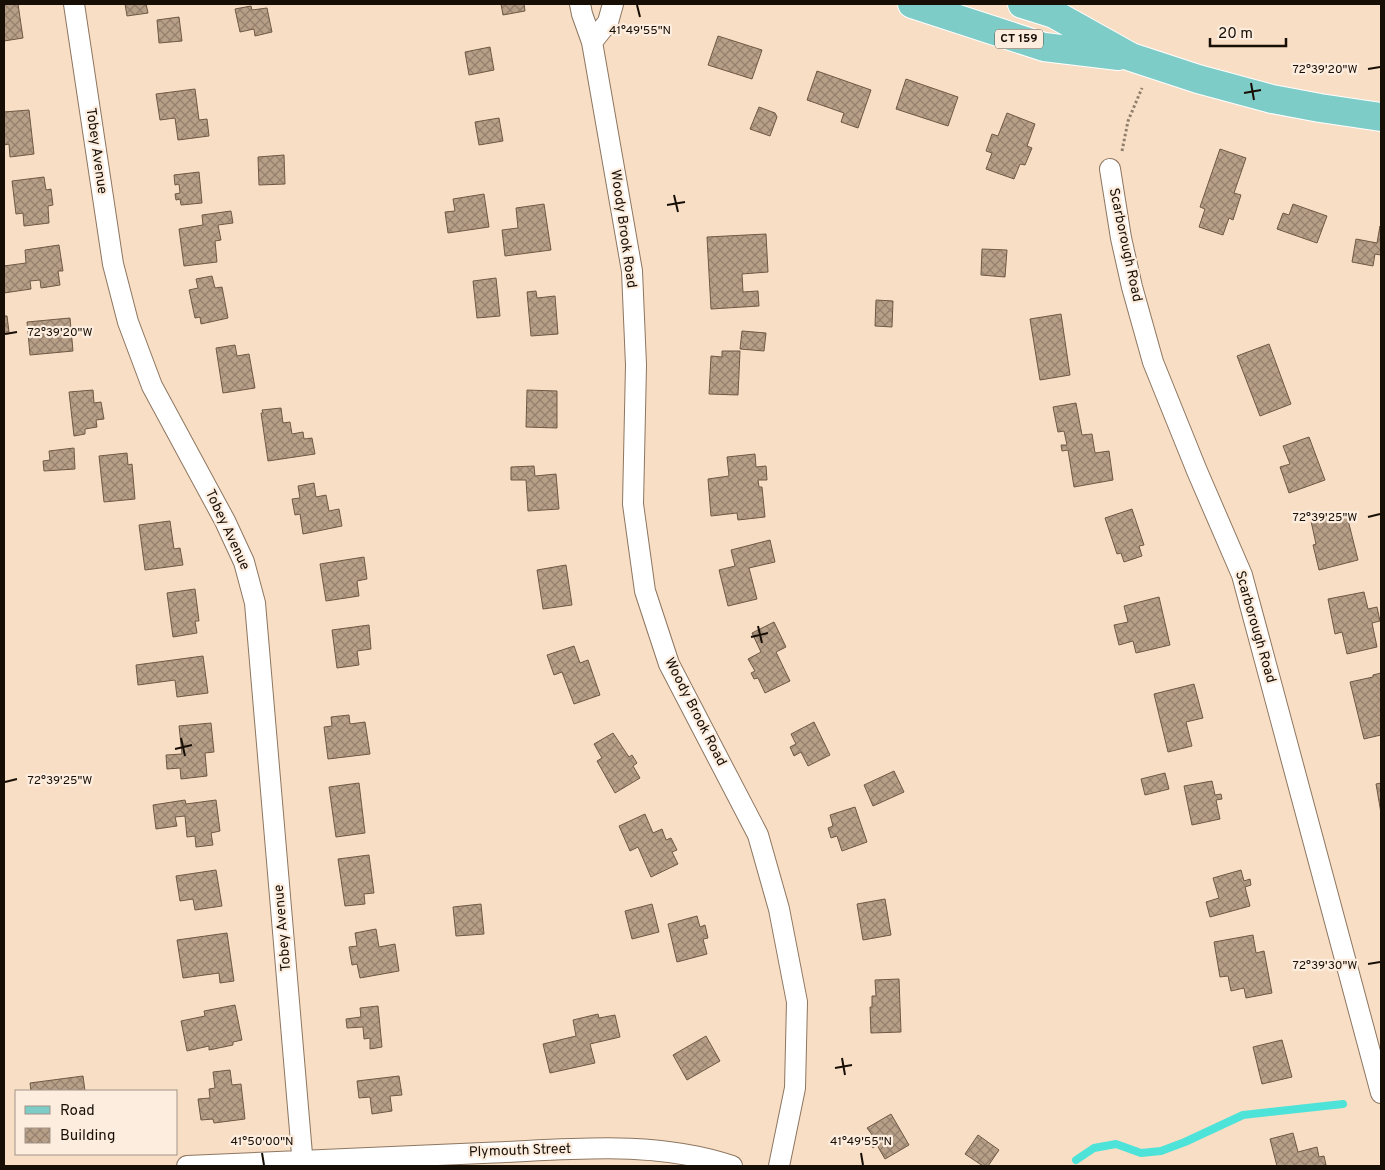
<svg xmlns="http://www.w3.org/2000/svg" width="1385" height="1170" font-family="Overpass,sans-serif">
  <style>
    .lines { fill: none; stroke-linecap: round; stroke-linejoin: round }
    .stream { stroke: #4ee3d8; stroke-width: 8 }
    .building { fill: url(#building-cross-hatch); stroke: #6f5944 }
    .street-casing { stroke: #8d7660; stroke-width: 22 }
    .primary-casing { stroke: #fff; stroke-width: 30 }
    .path { stroke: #8f7e6c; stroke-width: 3; stroke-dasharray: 2.5 2.5; stroke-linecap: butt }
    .street { stroke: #fff; stroke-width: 20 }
    .primary { stroke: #7dccc7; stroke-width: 28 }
    .ticks { fill: none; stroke: #170f06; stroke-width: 2 }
    .labels { text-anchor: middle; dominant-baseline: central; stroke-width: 4.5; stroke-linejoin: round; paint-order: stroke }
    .shield { fill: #fdedde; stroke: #5c5247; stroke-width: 1 }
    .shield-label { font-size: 12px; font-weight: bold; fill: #170f06 }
    .street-label { font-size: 14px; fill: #170f06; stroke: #fdedde }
    .ticks-label { font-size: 12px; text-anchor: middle; fill: #170f06; stroke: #fdedde; stroke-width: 4.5; stroke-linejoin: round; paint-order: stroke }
  </style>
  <defs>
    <pattern id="building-cross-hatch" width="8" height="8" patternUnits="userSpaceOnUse" patternTransform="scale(1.25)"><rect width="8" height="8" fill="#b79f88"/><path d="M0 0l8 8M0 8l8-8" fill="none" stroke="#94806d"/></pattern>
  </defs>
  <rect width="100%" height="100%" fill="#f8dec5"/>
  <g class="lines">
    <!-- stream -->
    <path class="stream" d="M1076 1160 1094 1148 1116 1144 1141 1153 1161 1151 1185 1142 1243 1115 1343 1104"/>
  </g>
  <!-- building -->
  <path class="building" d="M4 4H18L23 38 4 41Z
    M125 4H146L148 13 127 16Z
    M501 4H524L525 11 503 15Z
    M251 6 252 10 267 8 272 32 255 36 254 29 240 32 235 9Z
    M179 17 182 41 159 43 157 20Z
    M718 36 762 50 752 79 708 65Z
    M490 47 494 70 469 75 465 52Z
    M817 71 871 90 858 128 841 122 844 113 807 100Z
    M906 79 958 97 948 126 896 109Z
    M195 89 199 120 207 119 209 136 178 140 175 118 160 120 156 94Z
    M759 107 775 113 777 117 770 136 750 129Z
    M29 110 34 154 10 157 9 144 4 145V112Z
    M1007 113 1035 124 1027 146 1032 148 1025 165 1020 164 1014 179 986 169 992 153 986 151 992 134 998 136Z
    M499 118 503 141 479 145 475 122Z
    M1220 149 1246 158 1234 193 1241 195 1233 220 1229 218 1223 235 1199 227 1205 209 1200 207Z
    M284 155 285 184 259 185 258 157Z
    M199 172 202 203 181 205 180 199 176 200 175 194 180 193 179 184 175 185 174 175Z
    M44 177 46 190 51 189 53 205 48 206 49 223 24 226 23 213 16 214 12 181Z
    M484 194 489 227 448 233 445 212 455 211 453 199Z
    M544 204 551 250 505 256 502 230 518 228 516 208Z
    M1293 204 1327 216 1317 243 1277 229 1283 213 1289 215Z
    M231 211 233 223 218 225 221 240 215 241 217 262 184 266 179 229 203 225 202 215Z
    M1380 226 1381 255 1375 254 1373 266 1352 262 1356 239 1377 243Z
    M766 234 768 272 742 274 743 292 758 291 759 306 711 309 707 237Z
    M59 245 63 271H58L60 285 41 288 40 280 30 281 31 289 4 293V266L26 263 25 250Z
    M982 249 1007 250 1005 277 981 275Z
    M212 276 215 288 222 287 228 318 201 324 200 317 195 318 189 290 198 288 196 279Z
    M496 278 500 316 477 318 473 281Z
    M536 291 537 298 555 296 558 334 531 336 527 292Z
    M876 300 893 301 892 327 875 326Z
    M1061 314 1070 375 1040 380 1030 319Z
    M4 316H7L9 332H4Z
    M70 318 73 351 30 355 27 322Z
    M742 331 766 333 764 351 740 349Z
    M1269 344 1291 404 1260 416 1237 356Z
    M235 345 237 356 249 354 255 388 223 393 216 348Z
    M722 351H740L738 395 709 394 711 356 722 357Z
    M93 390 94 403 101 402 104 419 96 420 97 427 85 429V434L74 436 69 392Z
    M527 390 557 391V428L526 427Z
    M1076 403 1082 435 1092 434 1095 453 1109 451 1113 480 1074 487 1068 450 1062 451 1061 445H1067L1064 431 1058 432 1053 407Z
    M281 408 283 423 290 422 292 434 303 432 304 439 312 438 315 454 268 461 261 413H263L262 410Z
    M1309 437 1325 480 1289 493 1280 467 1290 464 1283 446Z
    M74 448 75 469 44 471 43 461 50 460 49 451Z
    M127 453 128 465 132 464 135 499 104 502 99 456Z
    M755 454 756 467 766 466 767 480H758L759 487H762L765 517 738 520 737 513 711 516 708 479 729 476 727 457Z
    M534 466 535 476 556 474 559 509 528 511 526 480H511V467Z
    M314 483 316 497 326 495 329 511 339 509 342 526 303 534 300 514 295 515 292 499 300 498 298 486Z
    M1132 509 1144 545 1139 546 1142 556 1124 562 1121 553 1117 554 1105 518Z
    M1346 512 1358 560 1319 570 1313 545 1316 544 1311 521Z
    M170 521 174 549 180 548 183 565 145 570 139 525Z
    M770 540 775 562 749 568 757 599 728 606 719 570 735 566 731 550Z
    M364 557 367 579 357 581 359 596 326 601 320 564Z
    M566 565 572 605 543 609 537 570Z
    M195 589 199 621H195L197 633 173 637 167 593Z
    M1364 592 1368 609 1377 607 1380 621 1372 623 1377 647 1347 654 1342 632 1335 634 1328 599Z
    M1159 597 1170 645 1136 653 1133 641 1119 645 1114 625 1128 622 1124 606Z
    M774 622 786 647 776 652 790 681 765 693 758 678 754 679 751 673 755 671 748 659 761 652 752 633Z
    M369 625 371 649 357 651 359 665 337 668 332 630Z
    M574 646 580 663 588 660 600 695 574 704 562 672 554 675 547 655Z
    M203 656 208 693 177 697 175 680 138 685 136 665Z
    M1381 673V735L1364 739 1350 682 1373 677V675Z
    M1194 684 1203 718 1186 722 1192 746 1168 752 1154 694Z
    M349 715 350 724 365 722 370 754 328 759 324 727 332 726 331 717Z
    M814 722 830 755 808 766 801 752 794 756 790 747 796 744 791 734Z
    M211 723 214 752 205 753 207 776 181 779 180 768 167 769 166 755 182 754 179 726Z
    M613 733 629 757 632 755 637 763 633 766 640 778 615 793 597 761 602 758 594 744Z
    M894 771 904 792 873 806 864 785Z
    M1165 773 1169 789 1145 795 1141 779Z
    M1212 781 1215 795 1221 794 1222 799 1216 800 1220 819 1192 825 1184 786Z
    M359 783 365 833 336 837 329 787Z
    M1381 783V813L1376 784Z
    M185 800 186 804 216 800 220 831 211 833 213 845 196 847 195 836 187 837 185 816 175 817 177 826 156 829 153 805Z
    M855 807 867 842 842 851 837 836 831 838 828 828 833 826 830 815Z
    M645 814 653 833 662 829 666 840 671 838 677 850 672 852 678 864 651 877 638 847 630 851 619 826Z
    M369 855 374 893 364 894 365 904 345 906 338 859Z
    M216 870 222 906 195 910 193 899 180 901 176 876Z
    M1241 870 1244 881 1250 879 1251 885 1245 887 1250 906 1210 917 1206 902 1219 898 1213 878Z
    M885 899 891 935 863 940 857 904Z
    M481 904 484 934 456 936 453 907Z
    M652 904 659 932 632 939 625 911Z
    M697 916 700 927 705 925 708 938 703 939 707 954 677 962 668 924Z
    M376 929 379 947 395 944 399 971 360 978 357 964 352 965 349 947 357 946 355 933Z
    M227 933 234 981 220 983 219 973 183 978 177 940Z
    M1253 935 1256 953 1264 951 1272 993 1246 998 1244 988 1231 991 1228 976 1220 977 1214 942Z
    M899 979 901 1032 871 1033 870 1007H872V996H876L875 980Z
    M235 1005 242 1040 233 1042V1045L209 1050V1046L187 1051 181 1021 205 1016 204 1011Z
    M378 1006 382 1047 370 1049V1038L364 1039 363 1027 347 1028 346 1019 361 1017 360 1008Z
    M598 1014 599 1018 615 1015 620 1037 590 1044 595 1063 550 1073 543 1044 576 1036 573 1020Z
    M706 1036 720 1061 687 1080 673 1055Z
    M1282 1040 1292 1077 1262 1084 1253 1047Z
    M230 1070 232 1085 241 1084 245 1119 214 1123 213 1119 201 1120 198 1099 210 1098 209 1089 215 1088 213 1072Z
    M83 1076 85 1091H31L30 1083Z
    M399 1076 402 1095 390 1096 392 1111 372 1114 370 1097 359 1098 357 1081Z
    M891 1114 909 1145 885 1159 877 1145 873 1148 868 1139 873 1136 867 1128Z
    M1293 1133 1298 1152 1317 1147 1319 1157 1324 1156 1326 1165 1321 1166H1277L1270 1139Z
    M978 1135 999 1150 988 1166H983L965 1154Z"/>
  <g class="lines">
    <defs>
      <path id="street" d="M74 4 113 264 128 322 152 386 225 521 244 562 255 603 303 1166
        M580 4 582 14 592 42 632 271 636 365 633 504 645 591 669 664 758 835 779 909 797 1002 795 1088 779 1166
        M592 42 608 22 613 4
        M1110 169 1121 238 1132 287 1153 362 1197 471 1242 575 1381 1093
        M187 1166C286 1161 385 1157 483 1153 566 1150 652 1139 732 1166"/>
      <path id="primary" d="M912 4 1044 47 1119 56
        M1022 4 1054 14 1131 57 1198 79 1272 99 1320 108 1381 117"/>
    </defs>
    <!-- street casing -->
    <use href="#street" class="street-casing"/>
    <!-- primary casing -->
    <use href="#primary" class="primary-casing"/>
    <!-- path -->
    <path class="path" d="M1122 151 1128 121 1142 88"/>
    <!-- street -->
    <use href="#street" class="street"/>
    <!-- primary -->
    <use href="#primary" class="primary"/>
  </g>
  <!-- ticks -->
  <path class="ticks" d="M637 5 640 17M1368 69 1380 67M1251 83 1254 100M1244 93 1261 90M674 195 678 212M667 205 685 202M5 334 17 332M1368 517 1380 514M758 626 762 643M751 637 768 633M181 738 185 756M175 749 192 745M5 782 17 779M1368 964 1380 962M842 1058 845 1075M835 1068 852 1065M262 1153 264 1165M861 1153 863 1165"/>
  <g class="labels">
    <!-- shield labels -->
    <rect class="shield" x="995" y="29.5" width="48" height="19" rx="4"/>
    <g class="shield-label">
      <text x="1019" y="39">CT 159</text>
    </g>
    <!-- street labels -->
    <g class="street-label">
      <text transform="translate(96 151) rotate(82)">Tobey Avenue</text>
      <text transform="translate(623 229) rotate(82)">Woody Brook Road</text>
      <text transform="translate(1125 245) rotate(78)">Scarborough Road</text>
      <text transform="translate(227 530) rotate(65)">Tobey Avenue</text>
      <text transform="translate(1255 627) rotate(74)">Scarborough Road</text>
      <text transform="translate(695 712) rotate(63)">Woody Brook Road</text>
      <text transform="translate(283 928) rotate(-95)">Tobey Avenue</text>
      <text transform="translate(520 1151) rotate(-2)">Plymouth Street</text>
    </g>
  </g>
  <g class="ticks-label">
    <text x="640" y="34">41°49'55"N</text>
    <text x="1325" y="73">72°39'20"W</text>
    <text x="60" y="336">72°39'20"W</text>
    <text x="1325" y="521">72°39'25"W</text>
    <text x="60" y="784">72°39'25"W</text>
    <text x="1325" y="969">72°39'30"W</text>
    <text x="262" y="1145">41°50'00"N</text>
    <text x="861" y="1145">41°49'55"N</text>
  </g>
  <!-- border -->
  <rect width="1385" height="1170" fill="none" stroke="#170f06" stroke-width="10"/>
  <!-- legend -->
  <rect x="15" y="1090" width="162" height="65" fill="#fdedde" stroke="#a19488"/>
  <rect x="25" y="1106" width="25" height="8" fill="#7dccc7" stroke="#a19488"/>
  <text x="60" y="1115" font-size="15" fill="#170f06">Road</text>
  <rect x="25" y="1128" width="25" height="15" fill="url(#building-cross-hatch)" stroke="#a19488"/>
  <text x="60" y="1140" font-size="15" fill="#170f06">Building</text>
  <!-- scale -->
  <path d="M1210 38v8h76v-8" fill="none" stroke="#170f06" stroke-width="2.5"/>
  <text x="1218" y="38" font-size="15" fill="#170f06" stroke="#fdedde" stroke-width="4" paint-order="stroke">20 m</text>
</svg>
